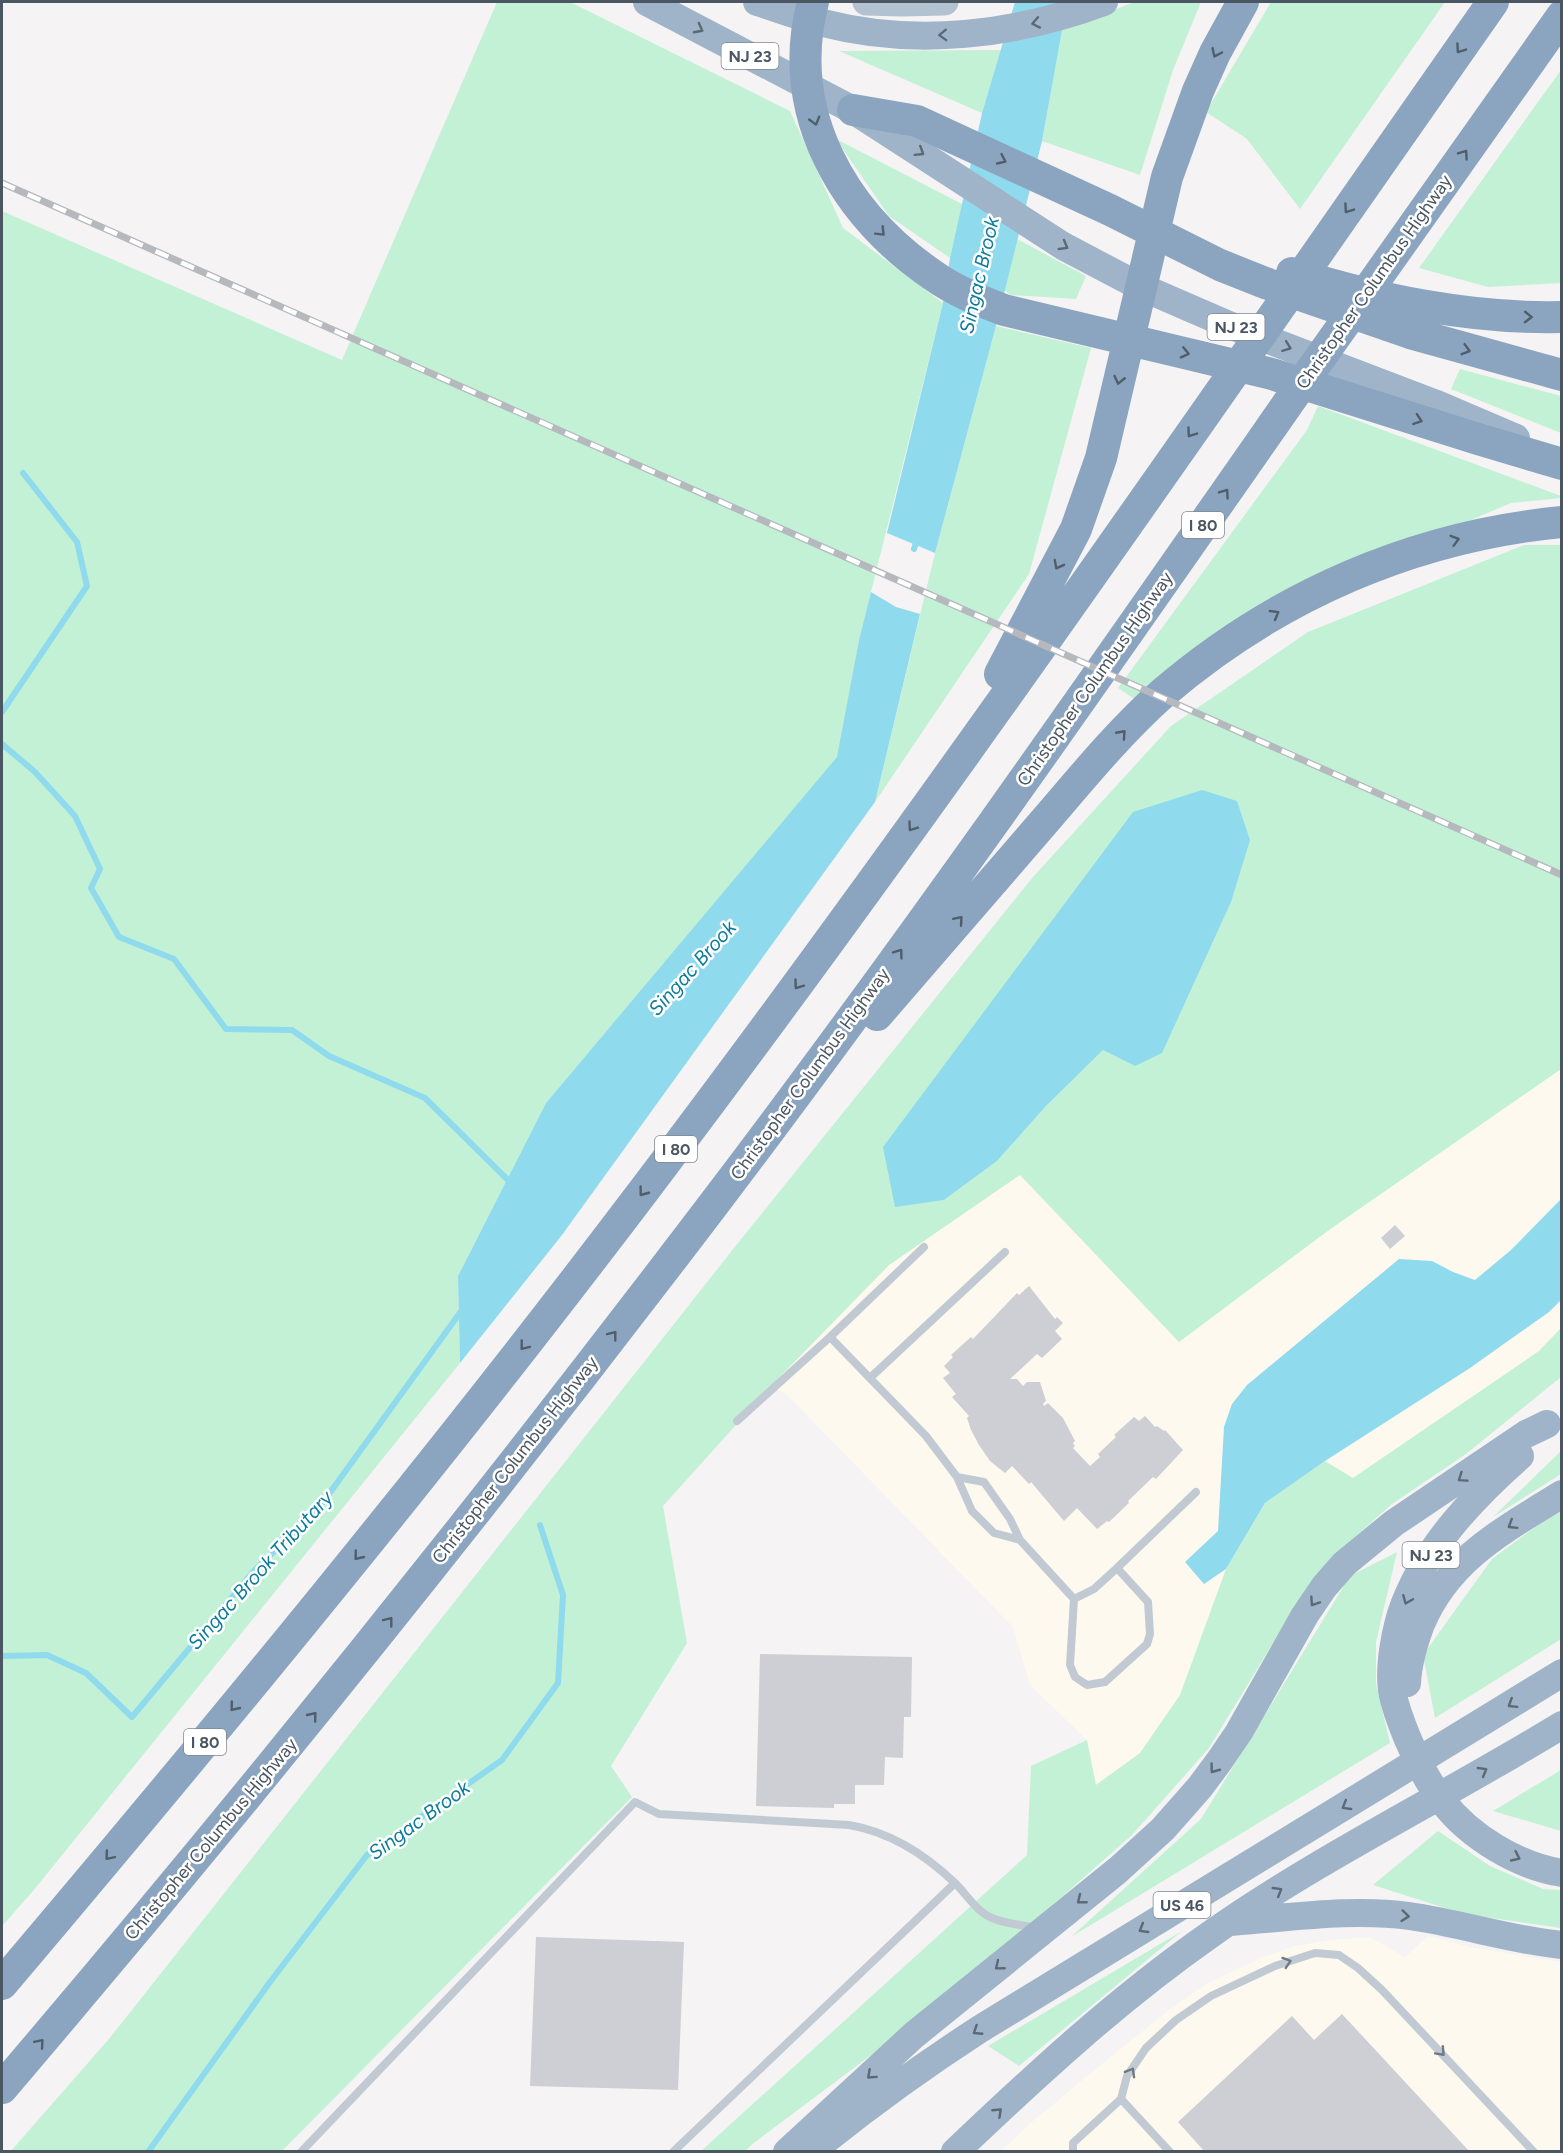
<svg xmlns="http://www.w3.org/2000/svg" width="1563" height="2153" font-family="Figtree,sans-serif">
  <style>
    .commercial { fill: #fdf9ef }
    .green { fill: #c3f1d5; fill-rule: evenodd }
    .water { fill: #90daee }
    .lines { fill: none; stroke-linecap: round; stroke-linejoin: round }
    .stream { stroke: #90daee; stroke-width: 6 }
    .building { fill: #cdcfd5 }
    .service { stroke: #c1cad2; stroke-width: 8 }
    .primary { stroke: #b3c2d1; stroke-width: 27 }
    .trunk { stroke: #9fb4c9; stroke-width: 28 }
    .motorway { stroke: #8ba5c1; stroke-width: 32 }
    .rail-casing { stroke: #b5b8bd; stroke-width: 7 }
    .rail { stroke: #fff; stroke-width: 4.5; stroke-dasharray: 14; stroke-linecap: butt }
    .oneway { stroke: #5b6976 }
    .oneway2 { stroke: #505e6b }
    .oneway3 { stroke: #6e7983 }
    .labels { text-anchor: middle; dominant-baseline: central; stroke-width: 5; stroke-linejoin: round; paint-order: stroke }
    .shield { fill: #fff; stroke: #808990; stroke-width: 1.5 }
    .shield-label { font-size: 16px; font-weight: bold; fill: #4a5661 }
    .street-label { font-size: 18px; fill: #4a5661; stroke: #fff }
    .water-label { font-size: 20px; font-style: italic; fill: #0c7c9b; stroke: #fff }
  </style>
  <rect width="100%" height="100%" fill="#f5f3f3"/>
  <!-- commercial -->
  <path class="commercial" d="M1561 1069V1328L1539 1351 1353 1478 1226 1569 1180 1695 1140 1753 1095 1785 1087 1740 1030 1685 1013 1627 787 1395 771 1386 889 1265 1020 1175 1179 1342 1329 1230Z
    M1428 1936 1474 1948 1561 1962V2151L1000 2152 1033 2121 1114 2054 1170 2009 1208 1983 1263 1957 1295 1946 1330 1940 1370 1937 1405 1957Z"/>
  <!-- green -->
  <path class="green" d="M497 2H570L790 111 843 228 943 303 859 640 838 757 546 1103 458 1276 460 1363 33 1891 2 1926V211L342 360Z
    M1134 2H1201L1173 70 1140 175 1042 141 1061 31Z
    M1271 2H1445L1300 209 1247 139 1206 112Z
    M1001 50 982 113 839 51Z
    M1561 70V283L1488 287 1419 268Z
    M836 139 962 204 950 258 889 216Z
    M1017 239 1086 276 1076 299 1011 295 1004 290Z
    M996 326 1091 348 1029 574 875 802 935 553Z
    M1460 369 1561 396V433L1451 389Z
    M1318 406 1561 496V498L1511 503 1459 525 1136 700 1118 688 1307 430Z
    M1524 545H1561V1069L1329 1230 1179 1342 1020 1175 889 1265 771 1386 663 1506 687 1643 611 1766 632 1797 282 2151 10 2152 109 2039 738 1243 1033 877 1171 726 1308 632ZM1231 902 1135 1066 1103 1050 1046 1106 997 1161 944 1200Z
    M1561 1328V1377L1466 1454 1392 1504 1329 1560 1299 1600 1209 1748 1132 1835 946 1999 755 2142 745 2151 700 2152 1027 1855 1031 1766 1087 1740 1096 1785 1140 1753 1180 1695 1226 1569 1265 1503 1325 1461 1353 1478 1539 1351Z
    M1561 1451V1474L1493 1517Z
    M1561 1508V1639L1435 1718 1423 1655 1492 1559Z
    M1397 1552 1376 1642V1684L1390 1743 1071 1937 1201 1819 1350 1576Z
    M1561 1770V1831L1493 1811Z
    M1438 1831 1490 1866 1543 1889 1561 1890V1928L1464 1914 1373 1885Z
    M1182 1931 1019 2066 988 2046Z"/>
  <!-- water -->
  <path class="water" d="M1015 2H1067L1042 141 996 326 935 553 887 533 943 303 950 258 982 113Z
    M871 592 896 607 920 614 875 802 562 1235 460 1363 458 1276 546 1103 837 757 859 640Z
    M1202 790 1237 801 1250 840 1231 902 1162 1053 1135 1066 1103 1050 1046 1106 997 1161 944 1200 895 1207 883 1147 1133 812Z
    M1561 1199V1300L1549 1312 1470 1368 1325 1461 1265 1503 1226 1569 1204 1584 1185 1562 1218 1531 1224 1427 1232 1404 1247 1385 1399 1259 1432 1261 1453 1272 1475 1280 1511 1250Z"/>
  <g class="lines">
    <!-- stream -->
    <path class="stream" d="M914 549 918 537
      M2 712 87 586 77 542 23 473
      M2 744 35 772 75 816 100 869 91 888 119 937 174 959 226 1029 292 1030 329 1056 425 1098 511 1183
      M2 1656 47 1655 86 1673 132 1717 254 1571 321 1505 462 1310
      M148 2152 270 1982 367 1855 502 1760 558 1683 563 1595 540 1525"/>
  </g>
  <!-- building -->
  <path class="building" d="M1395 1225 1405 1236 1390 1249 1381 1238Z
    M1029 1286 1055 1319 1057 1317 1063 1323 1055 1331 1062 1339 1042 1358 1037 1354 1010 1379H1017L1023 1386 1027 1382H1040L1046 1401 1043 1404 1044 1406 1048 1403 1063 1418 1075 1441 1073 1443 1075 1446 1073 1448 1090 1466 1100 1457 1098 1454 1116 1437 1114 1435 1134 1417 1139 1421 1145 1416 1155 1427 1157 1426 1164 1431 1165 1430 1183 1450 1156 1479 1153 1477 1128 1501 1129 1503 1109 1522 1107 1521 1097 1529 1077 1508 1064 1521 1031 1482 1029 1484 1012 1466 1005 1473 990 1461 979 1445 971 1430 967 1418 969 1416 952 1397 956 1394 943 1378 950 1373 944 1366 953 1357 951 1355 971 1337 973 1339 1017 1293 1019 1295Z
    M760 1654 912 1657 911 1717H904L903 1758 885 1757 884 1785H855V1804H834V1808L756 1806Z
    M536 1937 684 1942 678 2090 530 2086Z
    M1342 2014 1470 2152H1205L1178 2122 1292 2016 1314 2040Z"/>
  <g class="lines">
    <!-- service -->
    <path class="service" d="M830 1337 924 1247
      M870 1378 1005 1252
      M737 1421 830 1337 926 1436 957 1477 972 1511 994 1533 1020 1540 1074 1599 1070 1665 1075 1677 1087 1685 1105 1682 1147 1644 1150 1634 1148 1602 1117 1568 1196 1492
      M957 1477 984 1482 1010 1519 1020 1540
      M1074 1599 1094 1589 1117 1568
      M301 2152 635 1802 659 1814 849 1825C890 1832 926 1855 956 1884 967 1895 977 1912 992 1918 1006 1924 1023 1925 1037 1928
      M673 2152 955 1883
      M1073 2152V2143L1121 2099
      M1170 2152 1121 2099 1127 2076 1146 2048 1176 2020 1211 1996 1275 1966 1315 1953 1339 1955 1358 1968 1382 1990 1534 2152"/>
    <!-- primary -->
    <path class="primary" d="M866 2 902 3 945 2"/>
    <!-- trunk -->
    <path class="trunk" d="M647 2 853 110 1063 246 1139 286 1229 325 1434 403 1516 438
      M757 2C779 9 801 17 823 23 916 47 1016 35 1104 2
      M1520 1456C1471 1499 1422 1551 1401 1614 1394 1638 1387 1675 1394 1700 1403 1732 1422 1775 1443 1802 1470 1837 1518 1866 1562 1873
      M1407 1683C1408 1663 1414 1643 1421 1624 1449 1558 1504 1530 1562 1494
      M1231 1922C1289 1918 1351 1908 1409 1916 1460 1923 1510 1940 1562 1945
      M822 2143C873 2102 926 2064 980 2029L1562 1673
      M787 2152 914 2035 1118 1870 1163 1829 1200 1787 1220 1760 1239 1732 1305 1615 1324 1587 1344 1564 1394 1523 1526 1434 1547 1424
      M955 2152C1037 2074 1118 1999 1211 1934 1322 1856 1446 1796 1562 1725"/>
    <!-- motorway -->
    <path class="motorway" d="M813 2C784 113 843 214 934 276 955 291 980 301 1004 310L1272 374 1478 439 1562 464
      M853 110 917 121 1110 210 1220 265 1268 284 1410 333 1562 375
      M1292 273C1380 300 1469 319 1562 317
      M1000 674 1076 529 1101 458 1167 177 1198 91 1215 53 1243 2
      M877 1015C932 951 988 887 1043 823 1081 779 1119 732 1163 693 1276 596 1414 536 1562 522
      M2 1984C222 1724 439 1461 645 1189 939 801 1214 400 1493 2
      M2 2088C248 1800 484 1506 713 1205 913 942 1102 670 1291 399 1381 271 1472 144 1562 16"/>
    <defs>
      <path id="rail" d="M2 183 1562 875"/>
    </defs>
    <!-- rail casing -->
    <use href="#rail" class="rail-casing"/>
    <!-- rail -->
    <use href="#rail" class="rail"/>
  </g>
  <!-- one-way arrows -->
  <defs><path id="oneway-chevron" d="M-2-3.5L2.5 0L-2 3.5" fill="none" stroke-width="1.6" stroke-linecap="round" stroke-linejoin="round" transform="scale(1.5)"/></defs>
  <g class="oneway">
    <use href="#oneway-chevron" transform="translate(1036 23) rotate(169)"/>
    <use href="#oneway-chevron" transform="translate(699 29) rotate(28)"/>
    <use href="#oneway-chevron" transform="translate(943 35) rotate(178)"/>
    <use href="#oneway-chevron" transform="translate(920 152) rotate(32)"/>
    <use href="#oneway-chevron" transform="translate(1064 246) rotate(30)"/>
    <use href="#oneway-chevron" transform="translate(1287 347) rotate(21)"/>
    <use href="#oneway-chevron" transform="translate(1462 1478) rotate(146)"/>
    <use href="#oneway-chevron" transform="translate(1512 1525) rotate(148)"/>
    <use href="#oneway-chevron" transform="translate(1407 1600) rotate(112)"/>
    <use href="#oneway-chevron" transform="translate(1314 1602) rotate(124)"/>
    <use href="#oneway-chevron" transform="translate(1512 1704) rotate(148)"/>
    <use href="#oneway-chevron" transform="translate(1214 1769) rotate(127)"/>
    <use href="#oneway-chevron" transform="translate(1483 1771) rotate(-30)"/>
    <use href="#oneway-chevron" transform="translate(1346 1806) rotate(149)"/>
    <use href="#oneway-chevron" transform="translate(1516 1857) rotate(25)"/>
    <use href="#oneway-chevron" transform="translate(1278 1891) rotate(-31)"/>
    <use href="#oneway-chevron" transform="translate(1081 1900) rotate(141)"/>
    <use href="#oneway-chevron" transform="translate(1405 1916) rotate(6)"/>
    <use href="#oneway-chevron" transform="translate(1143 1929) rotate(149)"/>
    <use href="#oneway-chevron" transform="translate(999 1966) rotate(141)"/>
    <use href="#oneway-chevron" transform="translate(977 2031) rotate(147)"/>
    <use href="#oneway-chevron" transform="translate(871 2075) rotate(138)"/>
    <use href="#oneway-chevron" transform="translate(998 2112) rotate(-43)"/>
  </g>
  <g class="oneway2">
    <use href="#oneway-chevron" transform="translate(1460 49) rotate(125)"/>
    <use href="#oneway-chevron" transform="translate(1216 53) rotate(115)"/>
    <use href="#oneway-chevron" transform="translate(815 121) rotate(74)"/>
    <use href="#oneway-chevron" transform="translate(1464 154) rotate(-55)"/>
    <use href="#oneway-chevron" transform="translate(1002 160) rotate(25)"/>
    <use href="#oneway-chevron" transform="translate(1348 209) rotate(125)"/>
    <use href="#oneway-chevron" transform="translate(881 232) rotate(45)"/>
    <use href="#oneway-chevron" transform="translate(1528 317) rotate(1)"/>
    <use href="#oneway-chevron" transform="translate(1466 350) rotate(16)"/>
    <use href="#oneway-chevron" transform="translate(1185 353) rotate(13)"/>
    <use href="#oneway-chevron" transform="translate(1119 380) rotate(103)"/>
    <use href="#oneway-chevron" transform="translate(1418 420) rotate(19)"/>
    <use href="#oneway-chevron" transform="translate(1191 433) rotate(125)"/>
    <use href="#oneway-chevron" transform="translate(1225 493) rotate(-55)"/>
    <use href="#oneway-chevron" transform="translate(1455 540) rotate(-16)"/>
    <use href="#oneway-chevron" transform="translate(1058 565) rotate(118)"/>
    <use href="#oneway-chevron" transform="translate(1275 614) rotate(-30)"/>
    <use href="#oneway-chevron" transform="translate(1122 734) rotate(-48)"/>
    <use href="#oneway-chevron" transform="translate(912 827) rotate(126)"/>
    <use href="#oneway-chevron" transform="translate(959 920) rotate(-49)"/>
    <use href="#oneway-chevron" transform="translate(899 953) rotate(-54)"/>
    <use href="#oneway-chevron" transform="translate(798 985) rotate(126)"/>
    <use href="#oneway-chevron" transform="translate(643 1192) rotate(127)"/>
    <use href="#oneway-chevron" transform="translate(613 1335) rotate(-52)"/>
    <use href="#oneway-chevron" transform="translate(524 1346) rotate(128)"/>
    <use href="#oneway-chevron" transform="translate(358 1556) rotate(129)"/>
    <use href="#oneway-chevron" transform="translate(389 1621) rotate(-52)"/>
    <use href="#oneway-chevron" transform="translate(234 1707) rotate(129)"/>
    <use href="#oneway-chevron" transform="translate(313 1716) rotate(-51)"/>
    <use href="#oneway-chevron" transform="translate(109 1856) rotate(130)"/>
    <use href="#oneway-chevron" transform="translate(40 2043) rotate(-49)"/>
  </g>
  <g class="oneway3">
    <use href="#oneway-chevron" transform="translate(1287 1962) rotate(-18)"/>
    <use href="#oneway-chevron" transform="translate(1441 2052) rotate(47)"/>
    <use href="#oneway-chevron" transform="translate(1131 2072) rotate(-60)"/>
  </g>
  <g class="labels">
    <!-- shield labels -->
    <g class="shield">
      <rect x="721.5" y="43" width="57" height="26" rx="4.5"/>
      <rect x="1207.5" y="314" width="57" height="26" rx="4.5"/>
      <rect x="1182" y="512" width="42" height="26" rx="4.5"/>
      <rect x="655" y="1136" width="42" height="26" rx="4.5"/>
      <rect x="1402.5" y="1542" width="57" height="26" rx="4.5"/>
      <rect x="184" y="1729" width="42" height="26" rx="4.5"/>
      <rect x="1153.5" y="1892" width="57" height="26" rx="4.5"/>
    </g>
    <g class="shield-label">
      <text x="750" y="56">NJ 23</text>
      <text x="1236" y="327">NJ 23</text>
      <text x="1203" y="525">I 80</text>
      <text x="676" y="1149">I 80</text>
      <text x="1431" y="1555">NJ 23</text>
      <text x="205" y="1742">I 80</text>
      <text x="1182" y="1905">US 46</text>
    </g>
    <!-- street labels -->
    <g class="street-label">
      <text transform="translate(1374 282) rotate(-55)">Christopher Columbus Highway</text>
      <text transform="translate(1095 679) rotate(-55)">Christopher Columbus Highway</text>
      <text transform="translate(810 1074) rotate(-54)">Christopher Columbus Highway</text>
      <text transform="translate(515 1460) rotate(-52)">Christopher Columbus Highway</text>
      <text transform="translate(211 1839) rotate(-50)">Christopher Columbus Highway</text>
    </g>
    <!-- water labels -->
    <g class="water-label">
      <text transform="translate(979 275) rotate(-77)">Singac Brook</text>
      <text transform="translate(692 968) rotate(-48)">Singac Brook</text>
      <text transform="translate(260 1570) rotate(-48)">Singac Brook Tributary</text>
      <text transform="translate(419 1820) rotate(-36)">Singac Brook</text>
    </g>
  </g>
  <!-- border -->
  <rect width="1563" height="2153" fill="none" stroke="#4a5661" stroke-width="6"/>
</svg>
